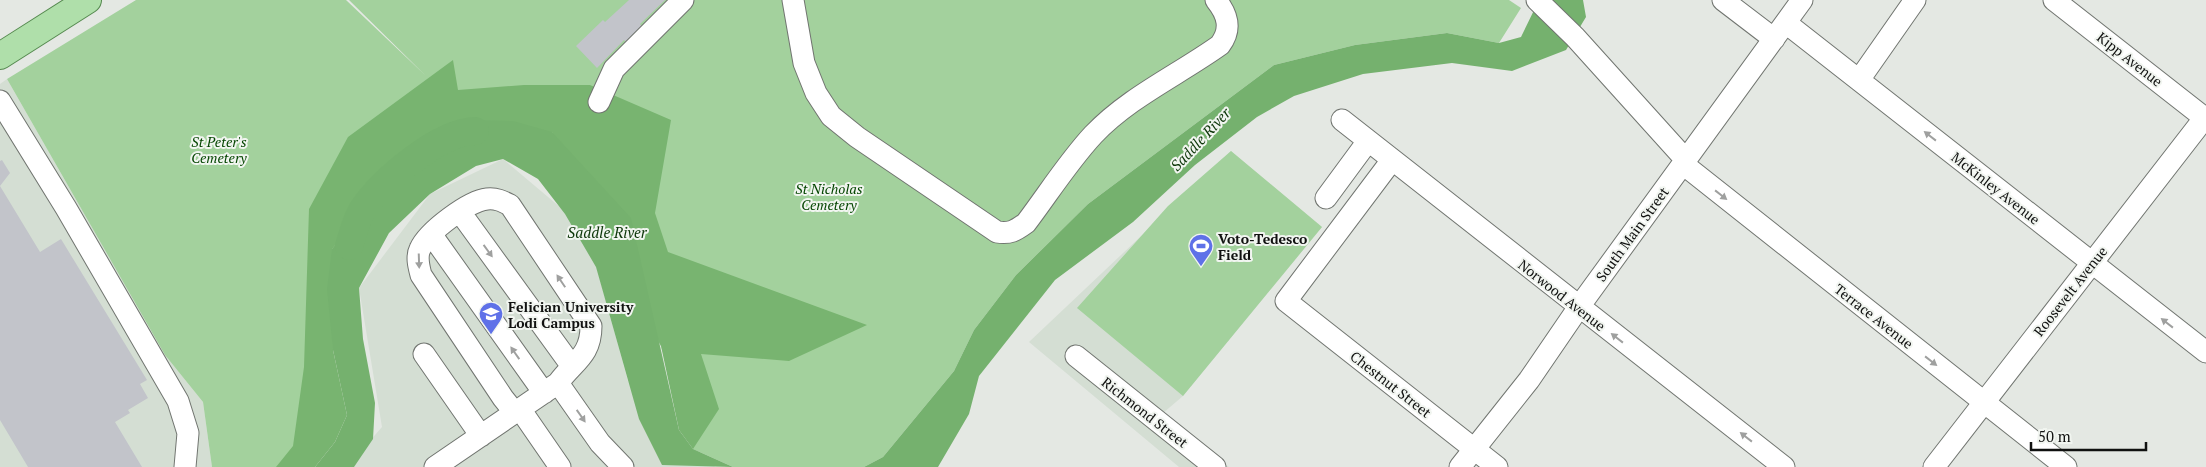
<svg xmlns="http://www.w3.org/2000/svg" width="2206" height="467" font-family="'PT Serif',serif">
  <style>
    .built { fill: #d4ded3 }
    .green { fill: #a3d19d }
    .forest { fill: #78b470 }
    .water { fill: #75b16e }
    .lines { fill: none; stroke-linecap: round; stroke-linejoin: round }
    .river { stroke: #75b16e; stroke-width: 28 }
    .building { fill: #c2c4ca }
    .minor-casing { stroke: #717570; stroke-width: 23 }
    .major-casing { stroke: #55894f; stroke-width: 28 }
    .minor { stroke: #fff; stroke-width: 21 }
    .major { stroke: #afdfaa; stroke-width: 26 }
    .oneway { fill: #9fa09f }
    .labels { text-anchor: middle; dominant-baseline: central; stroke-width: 4; stroke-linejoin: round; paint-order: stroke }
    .street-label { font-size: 14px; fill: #101110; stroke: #f1f5f0 }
    .park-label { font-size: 14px; font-style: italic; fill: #044600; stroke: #f1f5f0 }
    .poi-label { font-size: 14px; font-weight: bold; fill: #101110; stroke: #f1f5f0; text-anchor: start }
    .water-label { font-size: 15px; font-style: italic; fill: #0d3709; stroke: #f1f5f0 }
  </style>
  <rect width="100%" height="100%" fill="#e4e8e3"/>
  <!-- built -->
  <path class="built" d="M7 79 165 355 203 402 212 467H0V84Z
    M1231 151 1322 227 1183 396 1156 419 1229 467H1179L1029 342Z
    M503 159 586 229 628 381 715 467H347L382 427 359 288 430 194Z"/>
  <!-- green -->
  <path class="green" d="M136 0H346L426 76 349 0H1509L1521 8 1499 43 1447 33 1355 45 1274 65 1088 204 1016 275 974 330 954 371 883 457 864 467H733L693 449 661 346 513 121 354 220 315 467H212L203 402 165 355 7 79Z
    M1231 151 1322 227 1183 396 1077 308 1168 206Z"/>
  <!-- forest -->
  <path class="forest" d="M453 60 458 90 524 85H590L671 120 655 213 668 252 867 325 789 361 701 354 719 409 693 449 679 430 661 346 552 132 393 173 332 249 333 350 347 415 335 442 315 467H276L293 446 304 367 309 209 348 137Z"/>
  <!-- water -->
  <path class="water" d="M1539 0H1583L1586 17 1566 50 1512 71 1452 63 1363 74 1294 96 1257 117 1195 165 1133 222 1055 280 979 376 969 414 938 467H864L883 457 954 371 974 330 1016 275 1088 204 1274 65 1355 45 1447 33 1499 43 1521 37Z
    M473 120 513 121 552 132 631 218 679 430 693 449 733 467 662 465 639 419 596 267 565 214 538 179 503 159 476 166 430 194 389 233 359 288 363 339 375 403 373 439 354 467H315L335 442 347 415 333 350 327 289 332 249 393 173Z"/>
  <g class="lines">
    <!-- river -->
    <path class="river" d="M349 246C353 234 356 219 363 209 383 180 439 132 475 131"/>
  </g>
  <!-- building -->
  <path class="building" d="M629 0H665L640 24 642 27 626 42 624 40 597 68 576 46 603 20 605 22Z
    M2 160 10 173 0 186 40 252 61 239 147 380 140 384 148 398 128 410 130 413 115 422 142 467H28L0 420V161Z"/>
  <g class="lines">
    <defs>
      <path id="minor" d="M793 0 804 63 816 93 831 116 857 137 997 232C1010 234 1015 231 1026 223 1048 194 1068 162 1093 135 1129 97 1178 75 1220 45 1232 29 1228 15 1216 0
        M1537 0 1575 37 1686 160
        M1723 0 1774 39
        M2054 0 2206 119
        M1786 23 2206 352
        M1859 80 1915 0
        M0 101 66 208 178 401 188 433 185 467
        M599 102 614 69 683 0
        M1342 120 1784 467
        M1392 160 1286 301 1497 467
        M1683 164 2066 467
        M1326 198 1368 141
        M460 212 571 365
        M431 234 544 393
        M424 354 481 436
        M1076 356 1215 467
        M520 409 560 467
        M515 413 503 398 421 275C419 267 416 257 420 249 428 231 469 201 487 199 496 198 502 201 510 205L591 326C591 356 574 361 558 383
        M435 467 558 383 600 443 623 467
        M1460 467 1529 380 1581 304 1802 0
        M1934 467 2206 116"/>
      <path id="major" d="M0 56 88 0"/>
    </defs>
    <!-- minor casing -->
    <use href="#minor" class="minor-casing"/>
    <!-- major casing -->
    <use href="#major" class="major-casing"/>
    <!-- minor -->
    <use href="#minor" class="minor"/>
    <!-- major -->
    <use href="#major" class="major"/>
  </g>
  <!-- one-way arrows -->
  <defs><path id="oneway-solid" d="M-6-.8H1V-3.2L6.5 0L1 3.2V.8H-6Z" transform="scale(1.25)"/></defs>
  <g class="oneway">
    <use href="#oneway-solid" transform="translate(1930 136) rotate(-142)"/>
    <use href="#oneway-solid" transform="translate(1721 195) rotate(38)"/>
    <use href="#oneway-solid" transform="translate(488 251) rotate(54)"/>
    <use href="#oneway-solid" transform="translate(419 261) rotate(88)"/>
    <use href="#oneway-solid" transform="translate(561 281) rotate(-124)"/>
    <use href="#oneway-solid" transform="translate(2167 323) rotate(-142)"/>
    <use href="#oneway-solid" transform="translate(1617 338) rotate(-142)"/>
    <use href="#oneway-solid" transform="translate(515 353) rotate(-125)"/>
    <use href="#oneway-solid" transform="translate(1931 361) rotate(38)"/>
    <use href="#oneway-solid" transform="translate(581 416) rotate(55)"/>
    <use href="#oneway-solid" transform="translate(1746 437) rotate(-142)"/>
  </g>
  <!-- icons -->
  <defs>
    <symbol id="stadium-pin" viewBox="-11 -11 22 30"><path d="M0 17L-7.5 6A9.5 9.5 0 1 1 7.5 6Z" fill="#5f71e8" stroke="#f1f5f0"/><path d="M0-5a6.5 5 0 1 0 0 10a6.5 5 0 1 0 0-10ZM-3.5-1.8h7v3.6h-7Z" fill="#fff"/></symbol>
    <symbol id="university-pin" viewBox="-11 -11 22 30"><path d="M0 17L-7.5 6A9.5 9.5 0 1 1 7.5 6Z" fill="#5f71e8" stroke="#f1f5f0"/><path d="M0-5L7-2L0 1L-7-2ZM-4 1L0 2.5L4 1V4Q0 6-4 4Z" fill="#fff"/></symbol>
  </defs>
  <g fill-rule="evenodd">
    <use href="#stadium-pin" x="1187" y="232" width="28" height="38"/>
    <use href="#university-pin" x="477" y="300" width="28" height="38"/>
  </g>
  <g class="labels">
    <!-- street labels -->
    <g class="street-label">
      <text transform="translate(2130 59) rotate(38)">Kipp Avenue</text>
      <text transform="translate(1996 188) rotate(38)">McKinley Avenue</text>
      <text transform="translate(1632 234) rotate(-54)">South Main Street</text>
      <text transform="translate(2070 291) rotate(-52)">Roosevelt Avenue</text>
      <text transform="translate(1562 295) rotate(38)">Norwood Avenue</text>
      <text transform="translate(1874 316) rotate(38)">Terrace Avenue</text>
      <text transform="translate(1391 384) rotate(38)">Chestnut Street</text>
      <text transform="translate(1145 412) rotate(38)">Richmond Street</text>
    </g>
    <!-- park labels -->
    <g class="park-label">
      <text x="219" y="141">St Peter's<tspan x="219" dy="16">Cemetery</tspan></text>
      <text x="829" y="188">St Nicholas<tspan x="829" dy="16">Cemetery</tspan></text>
    </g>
    <!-- poi labels -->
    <g class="poi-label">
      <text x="1218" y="238">Voto-Tedesco<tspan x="1218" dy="16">Field</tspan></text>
      <text x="508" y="306">Felician University<tspan x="508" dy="16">Lodi Campus</tspan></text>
    </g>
    <!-- water labels -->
    <g class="water-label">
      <text transform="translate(1200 139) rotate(-47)">Saddle River</text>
      <text x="607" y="232">Saddle River</text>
    </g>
  </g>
  <!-- scale -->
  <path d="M2031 442v8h115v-8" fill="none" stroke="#101110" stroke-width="2.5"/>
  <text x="2038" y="442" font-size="15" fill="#101110" stroke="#f1f5f0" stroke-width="4" paint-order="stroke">50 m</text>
</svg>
